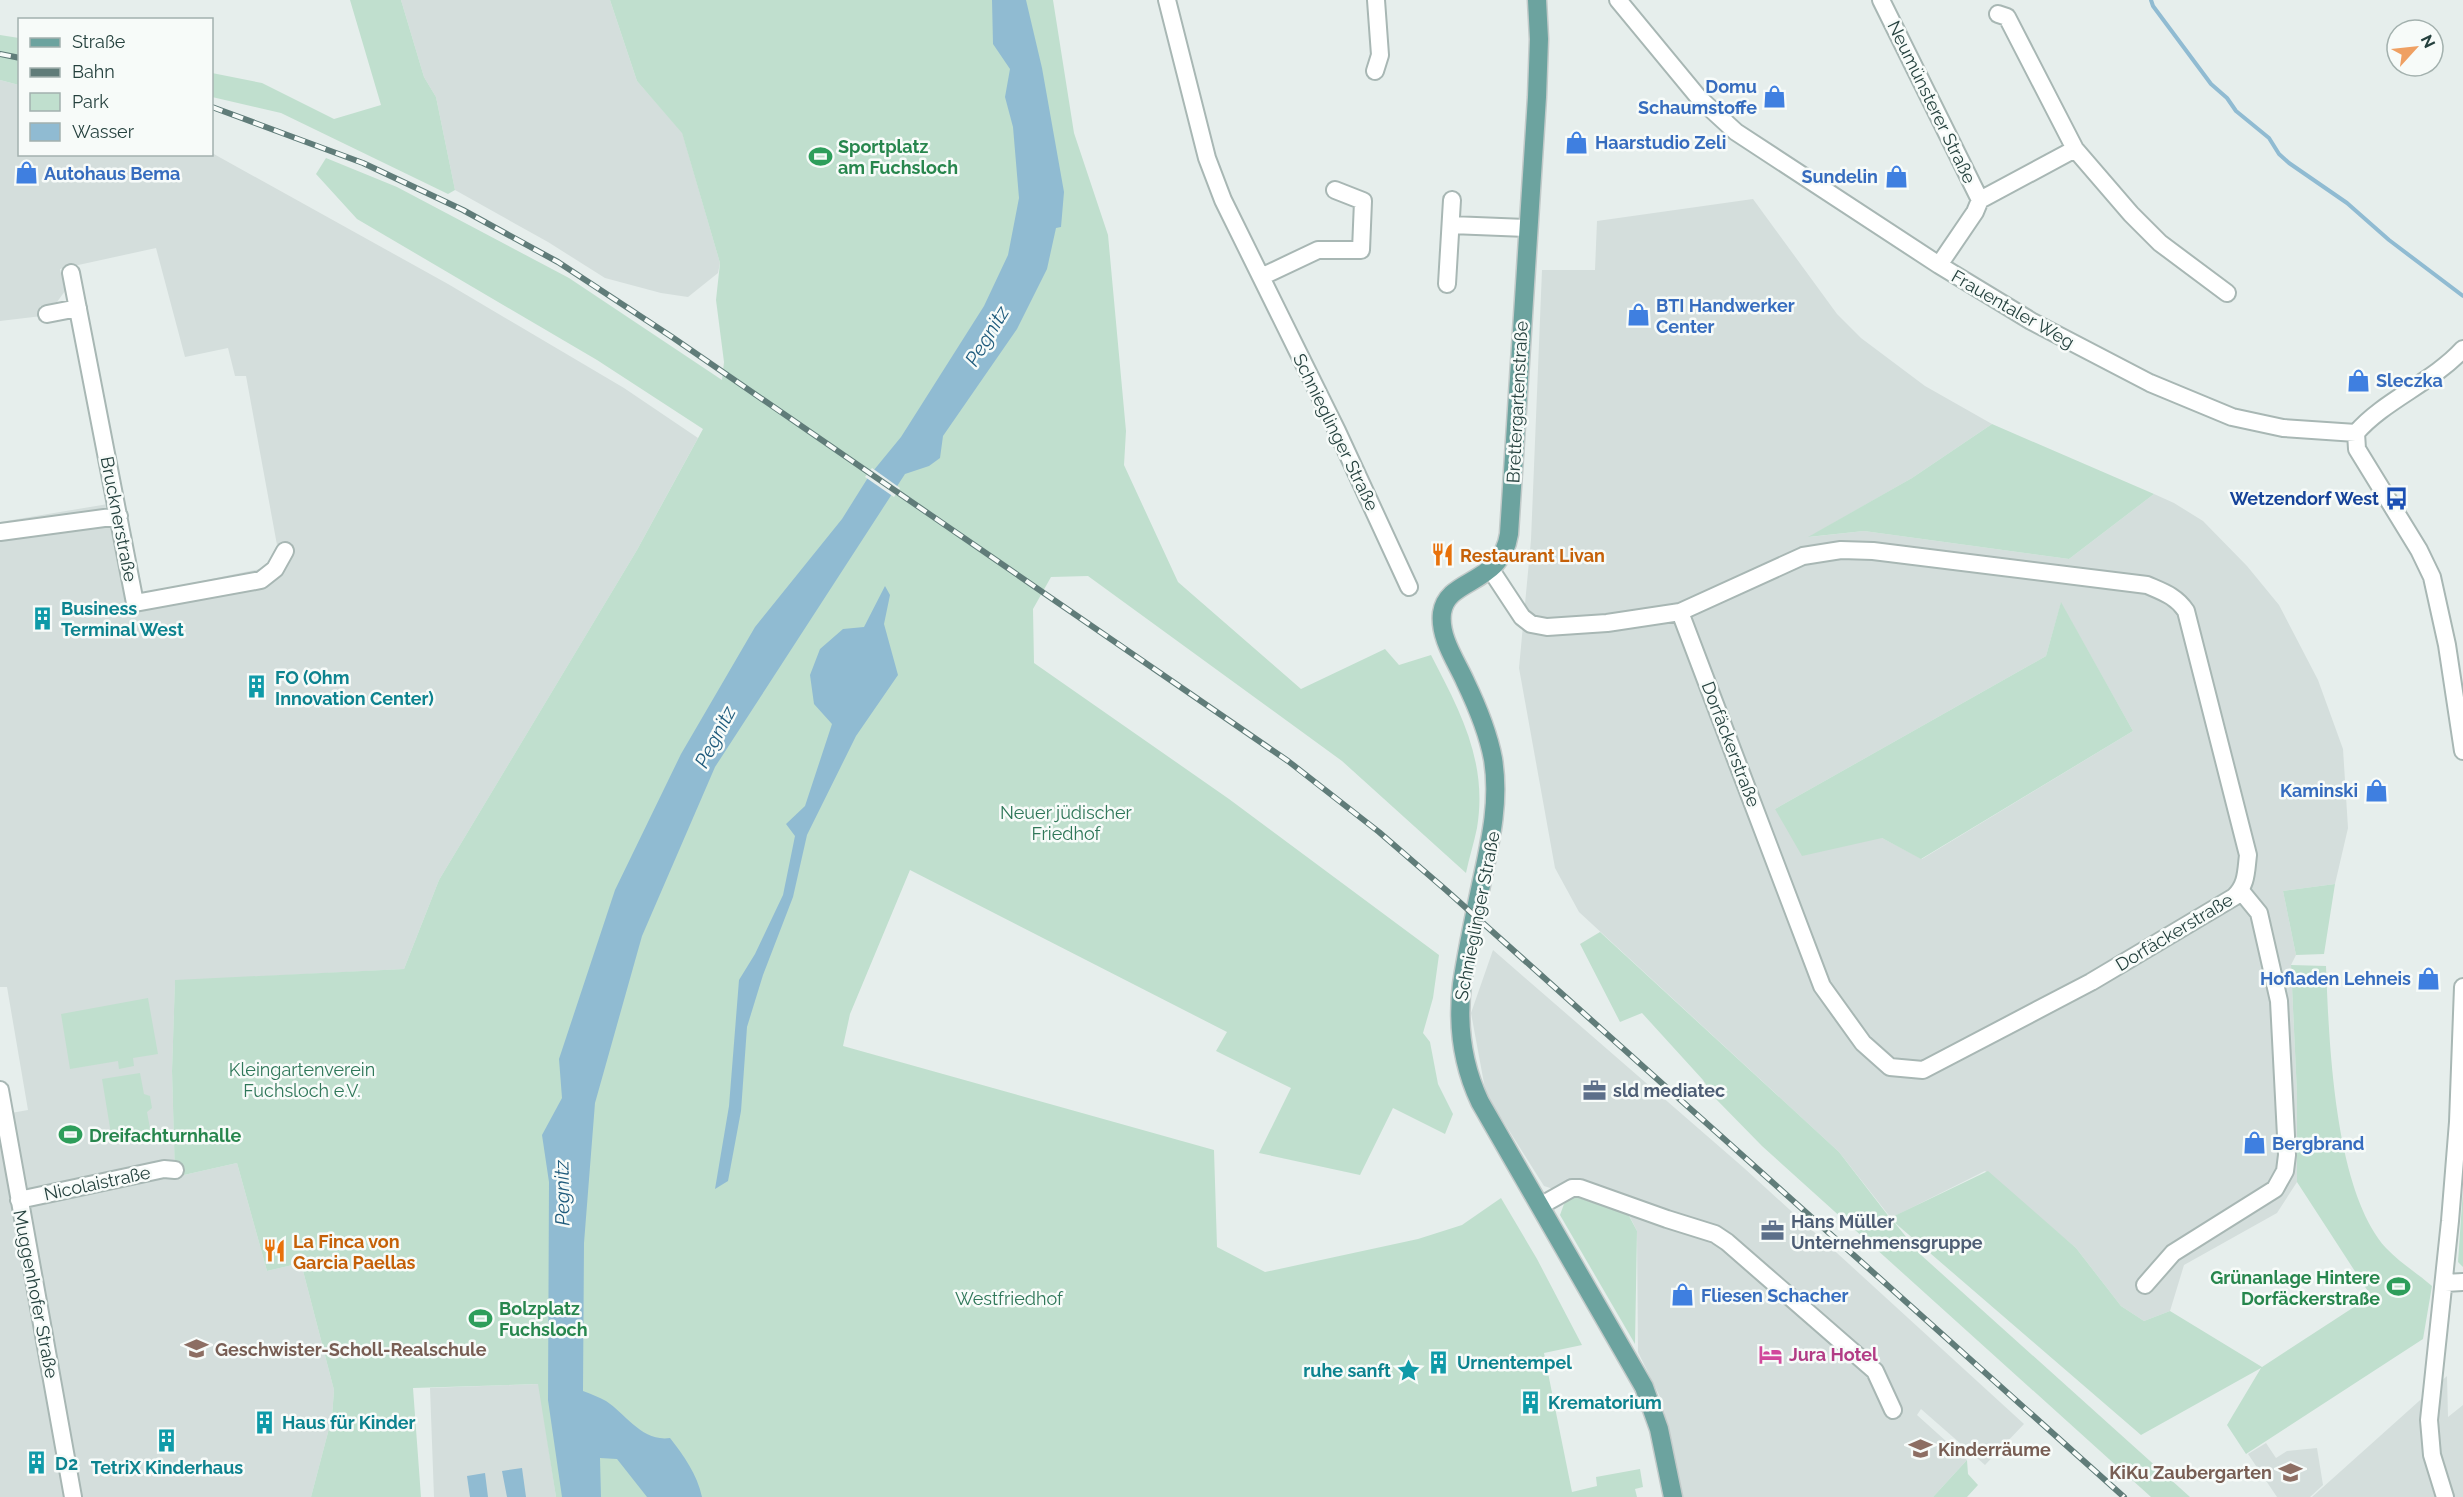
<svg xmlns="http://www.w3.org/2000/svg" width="2463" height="1497" font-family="Raleway,sans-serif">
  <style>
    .built { fill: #d4dedc; fill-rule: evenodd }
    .green { fill: #c0dfce }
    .water { fill: #90bbd2 }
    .pier { fill: #e6eeec }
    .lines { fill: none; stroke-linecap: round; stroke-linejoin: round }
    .stream { stroke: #90bbd2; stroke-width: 4 }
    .minor-casing { stroke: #a8b7b4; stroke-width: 20 }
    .major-casing { stroke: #c2cac9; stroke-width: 21 }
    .minor { stroke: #fff; stroke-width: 16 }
    .major { stroke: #6ca39f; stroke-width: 18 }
    .rail-casing { stroke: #607c79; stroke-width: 6 }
    .rail { stroke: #f7fbf9; stroke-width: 4; stroke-dasharray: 11; stroke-linecap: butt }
    .labels { text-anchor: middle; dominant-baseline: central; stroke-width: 5; stroke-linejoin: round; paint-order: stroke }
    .shop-label { font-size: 18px; font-weight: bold; fill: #366cbe; stroke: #f7fbf9; text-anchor: start }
    .street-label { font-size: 18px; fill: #25413e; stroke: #f7fbf9 }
    .leisure-label { font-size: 18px; font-weight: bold; fill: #27864d; stroke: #f7fbf9; text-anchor: start }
    .transit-label { font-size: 18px; font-weight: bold; fill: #164399; stroke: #f7fbf9; text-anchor: end }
    .food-label { font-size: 18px; font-weight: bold; fill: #c56008; stroke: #f7fbf9; text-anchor: start }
    .culture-label { font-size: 18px; font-weight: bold; fill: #0d838f; stroke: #f7fbf9; text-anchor: start }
    .park-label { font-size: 18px; fill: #2f7759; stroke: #f7fbf9 }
    .service-label { font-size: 18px; font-weight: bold; fill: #4e5e75; stroke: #f7fbf9; text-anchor: start }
    .education-label { font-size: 18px; font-weight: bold; fill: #785e54; stroke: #f7fbf9; text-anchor: start }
    .hotel-label { font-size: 18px; font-weight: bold; fill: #b23c85; stroke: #f7fbf9; text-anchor: start }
    .water-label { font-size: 20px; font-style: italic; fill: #1f5b7c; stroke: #f7fbf9 }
  </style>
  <rect width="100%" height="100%" fill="#e6eeec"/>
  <!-- built -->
  <path class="built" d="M401 0H610L637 81 682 132 720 263 718 273 688 297 661 293 605 278 548 242 455 190 436 97 424 77Z
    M0 80 19 85 20 154 212 153 448 284 624 388 698 438 637 550 439 880 404 969 175 981 172 1071 175 1177 237 1163 267 1271 301 1263 334 1390 332 1417 311 1497H0V1115L28 1110 7 987H0V522L120 502 139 594 265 568 277 545 246 376H235L228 348 185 357 156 248 60 269 65 291 57 302 40 306 42 316 0 321Z
    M1753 199 1837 314 1861 338 1925 386 1992 424 1912 478 1809 537 1864 531 2069 559 2154 494 2174 503 2203 521 2247 566 2279 605 2318 680 2343 749 2348 828 2335 884 2283 891 2296 955 2291 965 2297 1094V1182L2277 1213 2184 1265 2170 1311 2144 1321 2121 1306 2076 1248 1985 1171 1891 1218 1839 1152 1579 912 1555 868 1519 668 1531 540 1542 270H1595L1597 221ZM2061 603 2133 731 1922 859 1882 838 1775 809 2046 656Z
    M1493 950 1744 1168 2024 1424 1985 1465 1921 1409 1917 1415 1967 1460 1933 1497H1681L1662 1401 1638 1352 1637 1231 1628 1213 1544 1186 1486 1094 1471 1013Z
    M2447 1376 2448 1417 2463 1405V1497H2312Z
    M539 1384 556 1497H434L430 1388Z
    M2266 1443 2276 1458 2287 1451 2317 1448 2323 1485 2310 1497H2277L2248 1454Z"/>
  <!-- green -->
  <path class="green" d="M350 0H401L424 77 436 97 455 190 448 194 281 113 212 97V73L262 83 334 119 381 105Z
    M610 0H1053L1074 133 1108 235 1126 431 1124 465 1178 582 1301 689 1385 649 1399 665 1431 655C1460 711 1488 762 1477 828 1474 843 1469 858 1466 873L1342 761 1088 576 1051 577 1033 609 1034 663 1229 799 1439 955 1433 998 1423 1033 1430 1042 1438 1084 1453 1114 1445 1134 1393 1108 1360 1175 1259 1153 1291 1088 1216 1051 1227 1032 910 870 850 1014 843 1046 1214 1150 1217 1247 1265 1272 1418 1239 1462 1225 1501 1198 1537 1259 1582 1345 1544 1353 1572 1492 1597 1486 1596 1477 1640 1469 1643 1487 1635 1489 1637 1497H556L538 1384 413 1388 421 1497H311L332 1417 334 1390 301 1263 267 1271 237 1163 175 1177 172 1071 175 980 404 969 439 880 637 550 703 429 597 360 357 219 316 174 326 158 397 187 569 278 722 380 724 362 716 300 720 263 682 133 637 81Z
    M0 35 19 38V85L0 80Z
    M1992 424 2154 494 2069 559 1864 531 1808 537 1912 478Z
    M2061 602 2133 731 1921 859 1882 838 1802 856 1775 809 2046 656Z
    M2335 884 2324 954 2296 955 2283 891Z
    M1600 932 1839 1152 1890 1218 1988 1171 2076 1248 2121 1306 2144 1321 2170 1311 2262 1367 2371 1296 2297 1182V1094L2291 965 2326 966C2329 1041 2334 1190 2386 1248 2399 1262 2417 1273 2432 1286L2423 1339 2246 1454 2227 1425 2261 1368 2141 1435 1894 1222 1921 1255 2190 1497H2151L1762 1146 1714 1097 1703 1080 1642 1013 1620 1022 1580 944Z
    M148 998 158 1054 133 1058 134 1066 119 1069 118 1061 70 1069 61 1014Z
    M140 1073 144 1094 150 1096 152 1108 147 1112 151 1134 112 1140 102 1079Z
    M2463 1189V1267L2458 1262Z
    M1573 1196 1628 1214 1637 1231 1635 1344 1560 1215 1564 1204Z
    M1967 1460 1968 1474 1978 1485 1967 1497H1933Z"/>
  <!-- water -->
  <path class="water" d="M992 0H1026L1042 68 1064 192 1061 227 1056 228 1047 269 1017 329 943 436 940 458 929 466 905 474 715 767 642 936 595 1103 584 1243 583 1391C591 1394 599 1397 606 1401 626 1414 642 1442 670 1438 684 1456 697 1474 702 1497H647L617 1459 600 1458 601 1497H562L548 1400 549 1182 542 1135 562 1098 559 1059 615 890 681 754 755 627 842 519 869 476 901 437 984 306 1008 255 1019 198 1013 127 1005 97 1010 69 993 44Z
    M885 586 890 595 884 624 898 675 856 736 807 835 793 897 763 975 747 1027 741 1111 728 1181 715 1189 729 1106 739 980 755 954 783 895 795 836 786 824 805 806 832 724 814 704 810 675 820 649 843 629 864 627Z
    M522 1468 526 1497H507L502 1471Z
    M485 1473 488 1497H470L467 1476Z"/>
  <!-- pier -->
  <path class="pier" d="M872 468 900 488 894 497 865 477Z"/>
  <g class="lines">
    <!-- stream -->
    <path class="stream" d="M2151 0 2153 6 2211 84 2227 98 2236 111 2269 138 2279 154 2289 163 2347 203 2389 240 2463 296"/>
    <defs>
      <path id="minor" d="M1167 0 1207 158 1223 200 1337 431 1409 587
        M1618 0 1699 98 1736 132 1939 265 2031 321 2150 383 2232 417 2283 428 2356 433
        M1881 0 1980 200 1975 212 1939 265
        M1998 14 2007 17 2075 149 2131 214 2160 243 2227 293
        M1375 71 1380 55 1376 0
        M1980 200 2075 149
        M1451 225 1527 228
        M71 273 135 603 261 580 275 569 285 551
        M1261 277 1318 250H1361L1363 201 1335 190
        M1447 284 1452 200
        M47 314 78 308
        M2356 433 2357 449 2419 550 2432 577 2447 645 2463 751
        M2356 433C2383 401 2433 382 2463 349
        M0 532 119 516
        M1491 570 1522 617 1531 624 1547 627 1607 623 1680 612 1803 556 1841 550 1873 551 2147 585C2163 592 2176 596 2186 611L2248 855C2246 871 2247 885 2234 897L2091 982 1923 1070 1890 1067 1863 1043 1822 986 1680 612
        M0 1090 73 1497
        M19 1200 164 1169 175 1170
        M1540 1206 1572 1188H1580L1667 1219 1715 1234 1727 1242 1875 1371 1893 1410
        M2445 1283 2463 1282
        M2145 1285 2173 1253 2275 1189 2285 1171 2287 1155 2279 1001 2259 913 2241 891
        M2445 1497 2432 1455 2429 1420 2450 1221 2458 1122 2463 987"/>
      <path id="major" d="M1537 0 1539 39 1537 97 1509 534C1501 586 1447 577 1442 613 1439 637 1456 661 1465 681 1477 706 1488 732 1493 759 1500 802 1490 843 1481 885 1474 918 1467 951 1462 984 1457 1026 1462 1064 1480 1102L1644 1387 1659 1429 1673 1497"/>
    </defs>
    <!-- minor casing -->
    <use href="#minor" class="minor-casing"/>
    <!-- major casing -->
    <use href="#major" class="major-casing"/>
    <!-- minor -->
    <use href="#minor" class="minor"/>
    <!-- major -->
    <use href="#major" class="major"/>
    <defs>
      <path id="rail" d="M0 54 20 58
        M212 107 363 163 463 210 558 262 672 337 1288 761 1379 832 1446 890 2124 1497"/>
    </defs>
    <!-- rail casing -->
    <use href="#rail" class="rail-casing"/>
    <!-- rail -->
    <use href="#rail" class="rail"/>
  </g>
  <!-- icons -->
  <defs>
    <symbol id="shop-bare" viewBox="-9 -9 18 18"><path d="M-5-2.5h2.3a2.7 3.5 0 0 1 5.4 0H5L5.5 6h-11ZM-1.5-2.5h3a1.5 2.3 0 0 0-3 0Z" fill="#3f7fe0" stroke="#f7fbf9" stroke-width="2.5" paint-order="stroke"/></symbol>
    <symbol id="stadium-bare" viewBox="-9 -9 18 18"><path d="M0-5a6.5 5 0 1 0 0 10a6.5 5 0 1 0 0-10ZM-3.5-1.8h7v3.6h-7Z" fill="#2e9e5b" stroke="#f7fbf9" stroke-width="2.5" paint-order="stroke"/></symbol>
    <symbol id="bus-bare" viewBox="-9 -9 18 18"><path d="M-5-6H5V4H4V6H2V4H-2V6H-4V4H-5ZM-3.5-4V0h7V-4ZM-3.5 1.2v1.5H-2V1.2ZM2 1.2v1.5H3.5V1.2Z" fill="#1a4fb4" stroke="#f7fbf9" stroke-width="2.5" paint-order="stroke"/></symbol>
    <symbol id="restaurant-bare" viewBox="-9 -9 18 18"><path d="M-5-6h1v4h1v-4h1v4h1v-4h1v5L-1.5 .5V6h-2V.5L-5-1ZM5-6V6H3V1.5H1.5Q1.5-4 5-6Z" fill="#e8710a" stroke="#f7fbf9" stroke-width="2.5" paint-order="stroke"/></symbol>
    <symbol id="building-bare" viewBox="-9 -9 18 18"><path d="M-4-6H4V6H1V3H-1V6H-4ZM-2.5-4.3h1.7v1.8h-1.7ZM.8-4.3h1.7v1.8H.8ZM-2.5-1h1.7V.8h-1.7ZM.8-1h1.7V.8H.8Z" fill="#0f9aa8" stroke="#f7fbf9" stroke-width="2.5" paint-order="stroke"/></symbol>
    <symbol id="office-bare" viewBox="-9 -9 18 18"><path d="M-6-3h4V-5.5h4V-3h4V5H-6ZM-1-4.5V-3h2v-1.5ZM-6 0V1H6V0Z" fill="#5c6f8a" stroke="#f7fbf9" stroke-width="2.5" paint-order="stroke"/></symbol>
    <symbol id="school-bare" viewBox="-9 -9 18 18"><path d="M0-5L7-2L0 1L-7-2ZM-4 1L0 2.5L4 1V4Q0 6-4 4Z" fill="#8d6e63" stroke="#f7fbf9" stroke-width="2.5" paint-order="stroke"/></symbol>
    <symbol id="hotel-bare" viewBox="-9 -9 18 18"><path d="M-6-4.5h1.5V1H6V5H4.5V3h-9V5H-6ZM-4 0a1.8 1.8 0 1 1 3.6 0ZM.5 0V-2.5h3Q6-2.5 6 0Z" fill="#d1479c" stroke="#f7fbf9" stroke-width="2.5" paint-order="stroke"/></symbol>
    <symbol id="sight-bare" viewBox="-9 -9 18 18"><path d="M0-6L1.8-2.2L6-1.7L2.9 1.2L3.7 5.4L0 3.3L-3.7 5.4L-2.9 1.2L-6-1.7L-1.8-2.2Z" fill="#0f9aa8" stroke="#f7fbf9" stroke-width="2.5" paint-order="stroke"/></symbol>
  </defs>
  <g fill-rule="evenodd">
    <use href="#shop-bare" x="1758" y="80" width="33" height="33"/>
    <use href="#shop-bare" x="1560" y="126" width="33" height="33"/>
    <use href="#stadium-bare" x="804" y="140" width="33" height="33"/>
    <use href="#shop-bare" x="10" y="156" width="33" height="33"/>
    <use href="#shop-bare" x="1880" y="160" width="33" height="33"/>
    <use href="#shop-bare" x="1622" y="298" width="33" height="33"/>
    <use href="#shop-bare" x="2342" y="364" width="33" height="33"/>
    <use href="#bus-bare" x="2380" y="482" width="33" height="33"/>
    <use href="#restaurant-bare" x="1426" y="538" width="33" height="33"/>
    <use href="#building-bare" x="26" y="602" width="33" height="33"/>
    <use href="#building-bare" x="240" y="670" width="33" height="33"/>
    <use href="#shop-bare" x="2360" y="774" width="33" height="33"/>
    <use href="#shop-bare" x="2412" y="962" width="33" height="33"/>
    <use href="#office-bare" x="1578" y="1074" width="33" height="33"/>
    <use href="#stadium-bare" x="54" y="1118" width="33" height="33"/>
    <use href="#shop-bare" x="2238" y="1126" width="33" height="33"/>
    <use href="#office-bare" x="1756" y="1214" width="33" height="33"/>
    <use href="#restaurant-bare" x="258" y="1234" width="33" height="33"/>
    <use href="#stadium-bare" x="2382" y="1270" width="33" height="33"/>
    <use href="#shop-bare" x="1666" y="1278" width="33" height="33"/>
    <use href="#stadium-bare" x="464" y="1302" width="33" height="33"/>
    <use href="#school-bare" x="180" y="1332" width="33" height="33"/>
    <use href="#hotel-bare" x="1754" y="1338" width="33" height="33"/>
    <use href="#building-bare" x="1422" y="1346" width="33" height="33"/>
    <use href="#sight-bare" x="1392" y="1354" width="33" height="33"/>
    <use href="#building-bare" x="1514" y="1386" width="33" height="33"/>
    <use href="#building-bare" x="248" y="1406" width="33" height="33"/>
    <use href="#building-bare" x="150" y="1424" width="33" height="33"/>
    <use href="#school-bare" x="1904" y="1432" width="33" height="33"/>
    <use href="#building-bare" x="20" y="1446" width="33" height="33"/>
    <use href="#school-bare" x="2274" y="1456" width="33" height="33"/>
  </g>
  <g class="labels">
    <!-- shop labels -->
    <g class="shop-label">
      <text x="1757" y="86" text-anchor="end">Domu<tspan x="1757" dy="21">Schaumstoffe</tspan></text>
      <text x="1595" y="142">Haarstudio Zeli</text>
      <text x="44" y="173">Autohaus Bema</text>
      <text x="1878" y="176" text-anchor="end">Sundelin</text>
      <text x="1656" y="305">BTI Handwerker<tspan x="1656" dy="21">Center</tspan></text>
      <text x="2376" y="380">Sleczka</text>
      <text x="2358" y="790" text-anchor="end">Kaminski</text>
      <text x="2411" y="978" text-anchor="end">Hofladen Lehneis</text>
      <text x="2272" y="1143">Bergbrand</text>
      <text x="1701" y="1295">Fliesen Schacher</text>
    </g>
    <!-- street labels -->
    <g class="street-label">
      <text transform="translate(1932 102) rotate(64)">Neumünsterer Straße</text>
      <text transform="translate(2013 309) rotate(30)">Frauentaler Weg</text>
      <text transform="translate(1517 402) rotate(-87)">Brettergartenstraße</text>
      <text transform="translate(1336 432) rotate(64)">Schnieglinger Straße</text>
      <text transform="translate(119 519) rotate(79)">Brucknerstraße</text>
      <text transform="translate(1731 744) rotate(69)">Dorfäckerstraße</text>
      <text transform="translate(1477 916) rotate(-79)">Schnieglinger Straße</text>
      <text transform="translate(2174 932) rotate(-31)">Dorfäckerstraße</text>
      <text transform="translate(97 1183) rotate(-12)">Nicolaistraße</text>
      <text transform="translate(36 1294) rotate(79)">Muggenhofer Straße</text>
    </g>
    <!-- leisure labels -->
    <g class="leisure-label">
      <text x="838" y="146">Sportplatz<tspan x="838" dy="21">am Fuchsloch</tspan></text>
      <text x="89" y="1135">Dreifachturnhalle</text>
      <text x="2380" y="1277" text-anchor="end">Grünanlage Hintere<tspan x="2380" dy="21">Dorfäckerstraße</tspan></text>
      <text x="499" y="1308">Bolzplatz<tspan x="499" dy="21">Fuchsloch</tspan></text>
    </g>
    <!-- transit labels -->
    <g class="transit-label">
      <text x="2379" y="498">Wetzendorf West</text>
    </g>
    <!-- food labels -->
    <g class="food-label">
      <text x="1460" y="555">Restaurant Livan</text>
      <text x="293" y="1241">La Finca von<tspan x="293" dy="21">Garcia Paellas</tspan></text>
    </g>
    <!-- culture labels -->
    <g class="culture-label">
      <text x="61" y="608">Business<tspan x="61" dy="21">Terminal West</tspan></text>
      <text x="275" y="677">FO (Ohm<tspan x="275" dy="21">Innovation Center)</tspan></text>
      <text x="1457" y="1362">Urnentempel</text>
      <text x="1391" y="1370" text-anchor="end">ruhe sanft</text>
      <text x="1548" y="1402">Krematorium</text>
      <text x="282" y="1422">Haus für Kinder</text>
      <text x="55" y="1463">D2</text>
      <text x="167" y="1467" text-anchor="middle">TetriX Kinderhaus</text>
    </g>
    <!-- park labels -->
    <g class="park-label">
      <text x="1066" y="812">Neuer jüdischer<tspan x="1066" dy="21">Friedhof</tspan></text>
      <text x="302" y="1069">Kleingartenverein<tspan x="302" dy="21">Fuchsloch e.V.</tspan></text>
      <text x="1009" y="1298">Westfriedhof</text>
    </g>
    <!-- service labels -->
    <g class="service-label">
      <text x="1613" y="1090">sld mediatec</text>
      <text x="1791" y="1221">Hans Müller<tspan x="1791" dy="21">Unternehmensgruppe</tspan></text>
    </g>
    <!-- education labels -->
    <g class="education-label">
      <text x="215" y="1349">Geschwister-Scholl-Realschule</text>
      <text x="1938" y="1449">Kinderräume</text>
      <text x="2272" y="1472" text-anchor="end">KiKu Zaubergarten</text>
    </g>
    <!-- hotel labels -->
    <g class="hotel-label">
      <text x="1789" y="1354">Jura Hotel</text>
    </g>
    <!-- water labels -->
    <g class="water-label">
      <text transform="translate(987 336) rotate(-59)">Pegnitz</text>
      <text transform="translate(715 737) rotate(-63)">Pegnitz</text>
      <text transform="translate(562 1193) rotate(-91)">Pegnitz</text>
    </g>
  </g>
  <!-- legend -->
  <rect x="18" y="18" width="195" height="138" fill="#f7fbf9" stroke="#a3b1ae" stroke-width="1.5"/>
  <rect x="30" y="38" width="30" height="9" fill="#6ca39f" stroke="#a3b1ae" stroke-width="1.5"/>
  <text x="72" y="48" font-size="18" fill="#25413e">Straße</text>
  <rect x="30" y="68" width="30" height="9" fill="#607c79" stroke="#a3b1ae" stroke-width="1.5"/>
  <text x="72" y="78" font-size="18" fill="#25413e">Bahn</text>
  <rect x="30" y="93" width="30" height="18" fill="#c0dfce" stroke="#a3b1ae" stroke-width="1.5"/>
  <text x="72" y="108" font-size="18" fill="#25413e">Park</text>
  <rect x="30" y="123" width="30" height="18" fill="#90bbd2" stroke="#a3b1ae" stroke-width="1.5"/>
  <text x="72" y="138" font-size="18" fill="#25413e">Wasser</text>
  <!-- north arrow -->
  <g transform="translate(2415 48) rotate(63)"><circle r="28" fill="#f7fbf9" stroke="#a3b1ae" stroke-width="1.5"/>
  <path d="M0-4.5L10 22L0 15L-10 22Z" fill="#efa063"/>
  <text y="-9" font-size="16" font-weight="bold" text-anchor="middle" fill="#25413e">N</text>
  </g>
</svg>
